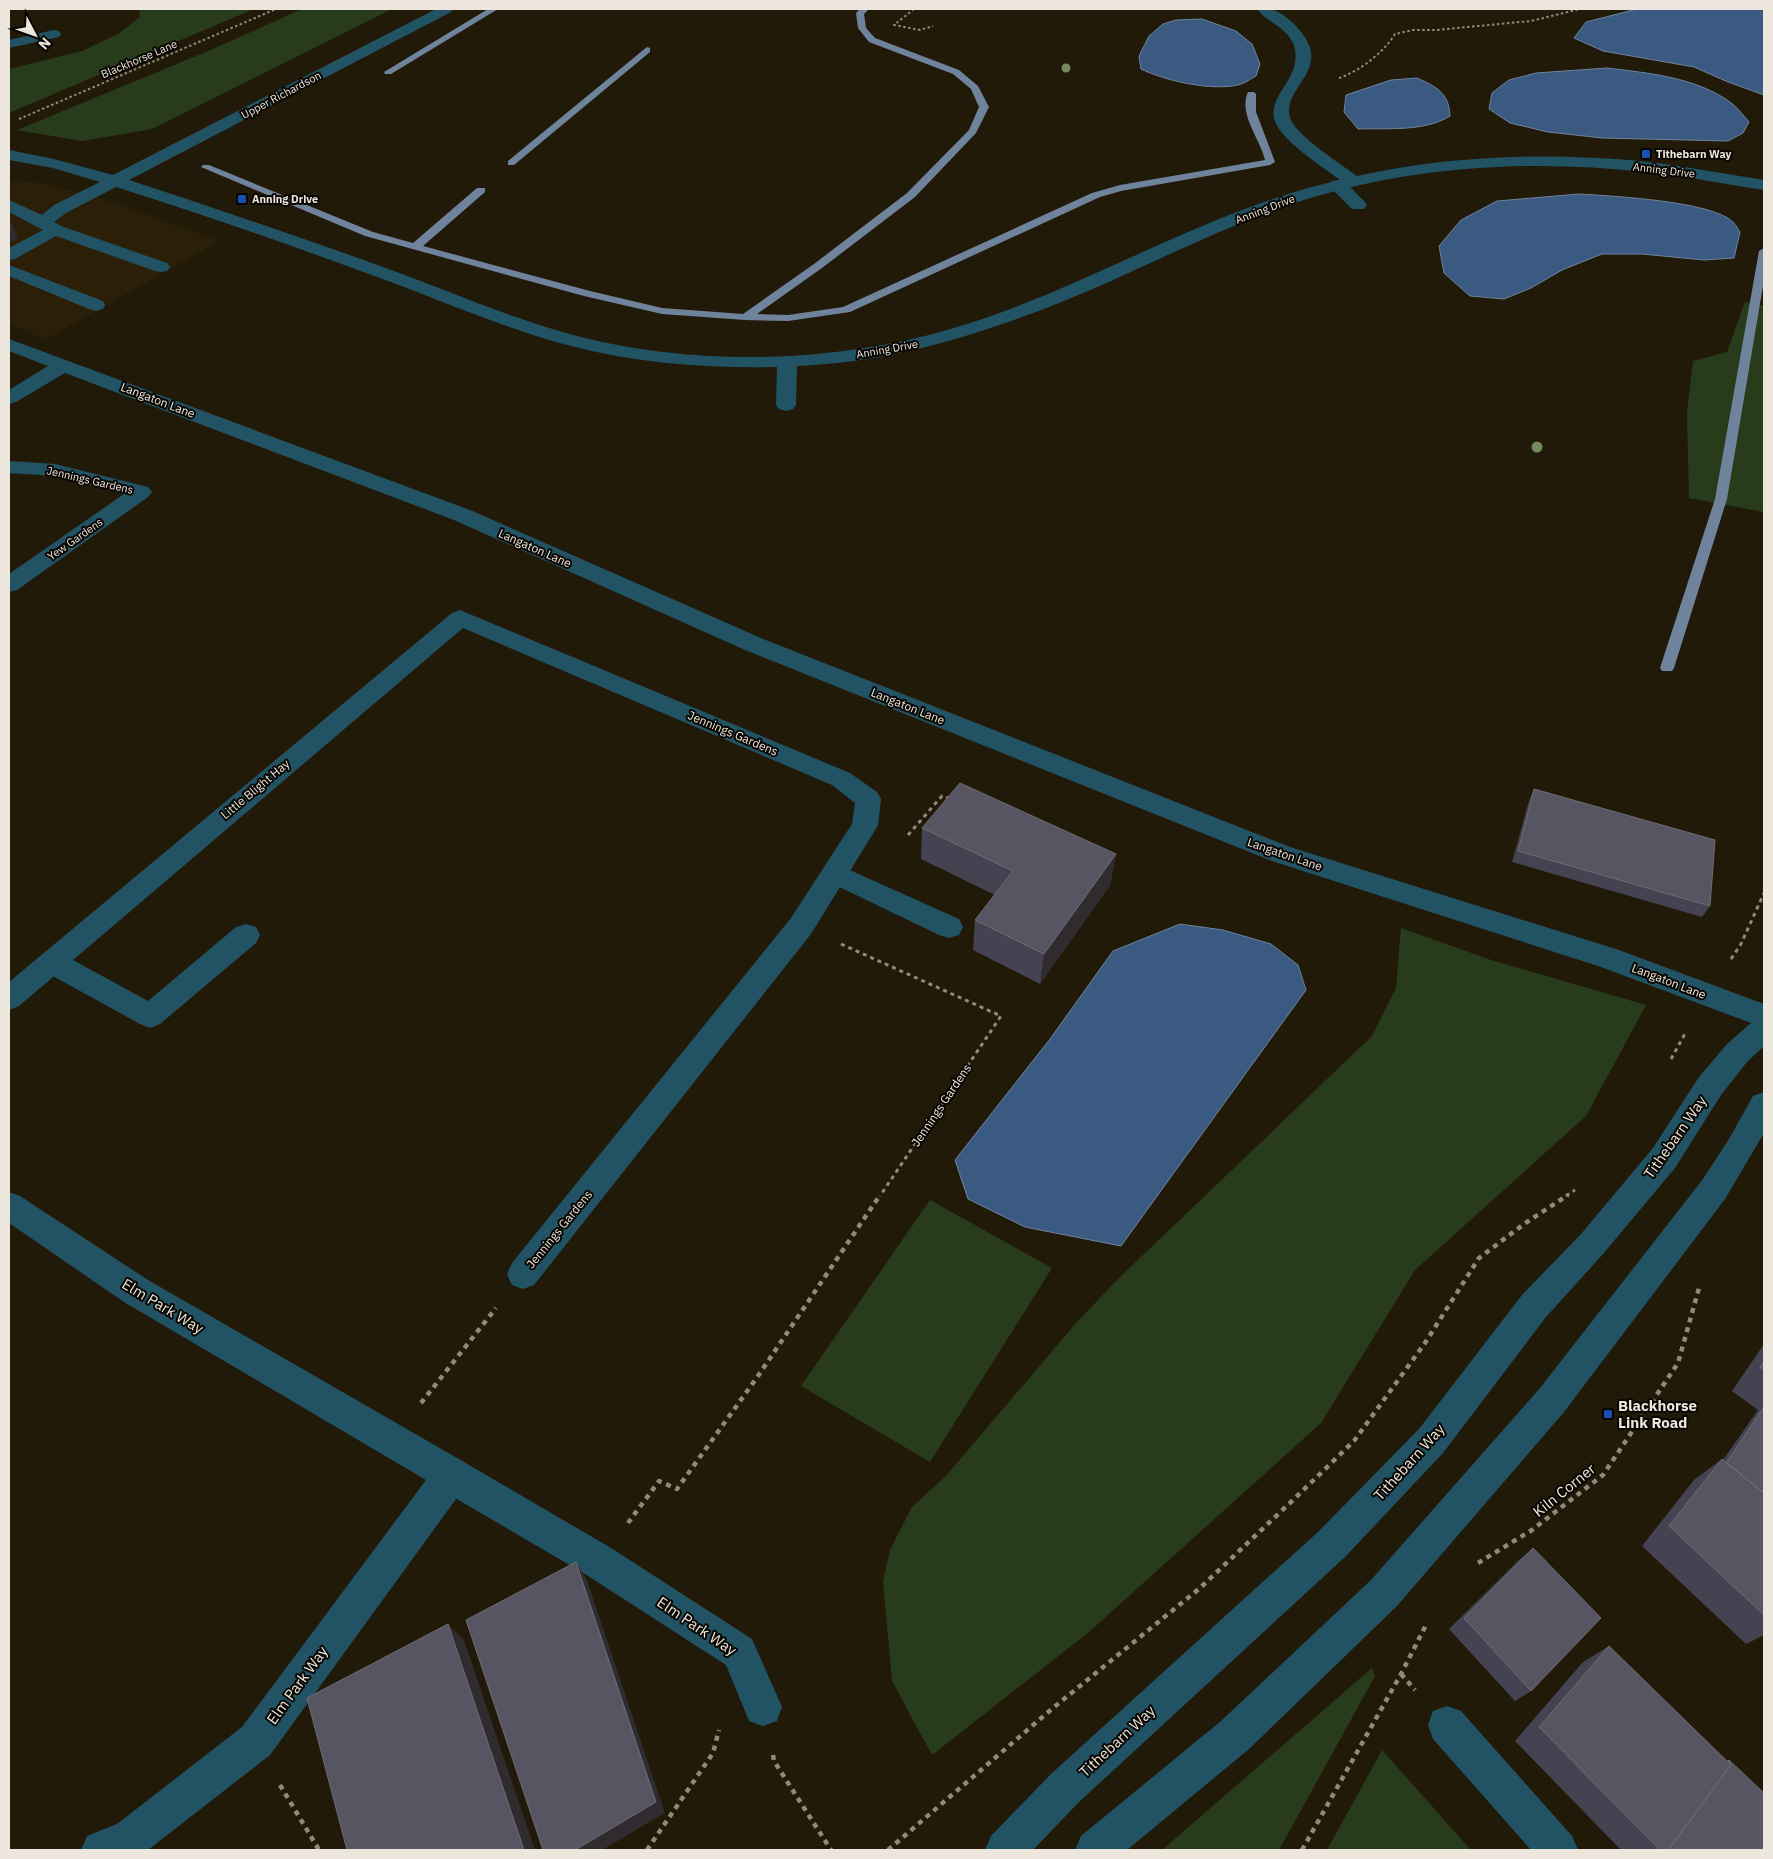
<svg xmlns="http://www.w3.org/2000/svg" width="1773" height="1859" font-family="'IBM Plex Sans',sans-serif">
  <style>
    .built { fill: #2b1f08 }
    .green { fill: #283c1c }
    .water { fill: #3a5a81; stroke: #6f849c }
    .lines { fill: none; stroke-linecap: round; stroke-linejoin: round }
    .stream { fill: #6f849c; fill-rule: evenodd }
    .path-far2 { stroke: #90897c; stroke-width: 2; stroke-dasharray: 2.5 2.5; stroke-linecap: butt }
    .path-far1 { stroke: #90897c; stroke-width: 3; stroke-dasharray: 4 4; stroke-linecap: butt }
    .path { stroke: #90897c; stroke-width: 4.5; stroke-dasharray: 5 5; stroke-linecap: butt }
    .service { fill: #225365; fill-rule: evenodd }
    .minor { fill: #225365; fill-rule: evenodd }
    .tree { fill: #768b5d }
    .wall { fill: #454352 }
    .shaded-wall { fill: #2f2b2f }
    .building { fill: #575561; stroke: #6e6c74 }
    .transit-dot { fill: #1a4fb4; stroke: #090602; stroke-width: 2 }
    .labels { text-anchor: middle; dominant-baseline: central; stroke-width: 4; stroke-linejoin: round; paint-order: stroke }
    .far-street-label { font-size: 11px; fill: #ece6dc; stroke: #090602 }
    .far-poi-label { font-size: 11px; font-weight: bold; fill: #ece6dc; stroke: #090602; text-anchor: start }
    .street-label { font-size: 12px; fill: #ece6dc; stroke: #090602 }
    .near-street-label { font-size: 15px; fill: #ece6dc; stroke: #090602 }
    .near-poi-label { font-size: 15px; font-weight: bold; fill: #ece6dc; stroke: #090602; text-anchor: start }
  </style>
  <rect width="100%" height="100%" fill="#221a09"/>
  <!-- built -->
  <path class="built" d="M9 180 47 184 116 203 219 241 45 340 9 324Z"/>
  <!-- green -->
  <path class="green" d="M139 9H254L9 113V69L82 51 118 34 140 17Z
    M302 9H392L152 129 82 141 17 130 213 49Z
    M1745 302 1764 306V512L1689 498 1687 413 1693 361 1727 352Z
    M1401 928 1491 960 1646 1005 1586 1116 1415 1270 1321 1423 1089 1632 932 1755 892 1681 883 1581 890 1550 912 1507 945 1477 1077 1322 1120 1277 1372 1036 1396 988Z
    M930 1200 1052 1268 930 1462 801 1386Z
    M1372 1668 1375 1676 1279 1850H1162Z
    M1382 1750 1471 1850H1327Z"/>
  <!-- water -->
  <path class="water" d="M1637 9H1764V95L1728 82 1694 67 1603 51 1574 38 1586 22Z
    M1202 19 1236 31 1252 44 1260 64 1256 76C1250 79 1244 84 1238 85 1211 91 1166 81 1141 69L1139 56 1149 36 1163 24 1176 20Z
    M1607 68C1648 73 1695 77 1730 102 1737 107 1743 115 1749 122L1743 133 1728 141 1602 138 1548 132 1510 123 1489 109 1492 93 1509 80 1536 73Z
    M1417 78C1437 87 1449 93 1450 116 1424 132 1388 128 1358 129L1344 112 1346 95 1391 80Z
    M1579 194C1611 196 1712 201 1733 222 1736 225 1738 229 1740 232L1734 258 1704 260 1642 254H1602L1562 270 1531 288 1504 299 1470 296 1444 273 1439 246 1461 220 1497 201Z
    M1180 924 1223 930 1271 944 1298 965 1306 990 1121 1246 1025 1227 968 1199 955 1160 1050 1039 1113 951Z"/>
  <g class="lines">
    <!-- stream -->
    <path class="stream" d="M488 9H498L391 74H385L384 72Z
      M860 9H869L864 14 866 28 875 38 959 70 978 86 989 107 976 133 915 197 822 268 757 314 788 315 843 307 1092 193 1120 185 1265 160C1260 138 1238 114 1248 92H1254L1256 94V112L1275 162 1270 165 1121 191 1100 197 850 312 788 321 745 320 662 314 584 296 365 236 201 167 203 165H209L373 232 413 243 477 188H485V192L423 246 590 291 662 308 743 314 814 264 907 193 969 130 979 107 971 89 953 74 869 42 858 28 856 13Z
      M647 47 650 48V52L514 165H508V161Z
      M1764 248V280L1727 499 1674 668 1672 671H1662L1660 668 1715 499 1759 251Z"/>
    <!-- path-far2 -->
    <path class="path-far2" d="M914 9 894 25 920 30 933 26
      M1339 78C1360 71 1383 53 1395 34L1413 30H1436L1531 21 1580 9
      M19 119 276 9"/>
    <!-- path-far1 -->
    <path class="path-far1" d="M908 835 942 796 951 799
      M841 944 1001 1016 880 1196
      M1731 959 1741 944 1764 893
      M1671 1059 1686 1032
      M1566 1196 1575 1190"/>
    <!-- path -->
    <path class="path" d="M421 1403 496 1308
      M628 1523 659 1481 677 1489 758 1376 880 1195
      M1478 1563 1532 1530 1603 1475 1678 1363 1699 1288
      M1401 1674 1415 1690
      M773 1755 774 1761 831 1850
      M280 1785 319 1850
      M647 1850 713 1753 719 1730
      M888 1850 1053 1708 1200 1588 1292 1501 1354 1441 1425 1343 1479 1258 1524 1224 1568 1195
      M1302 1850 1401 1674 1427 1623"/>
    <!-- service -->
    <path class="service" d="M436 9H453L451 12 129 180C214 208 298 236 383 267 448 290 513 320 581 337 699 367 837 363 954 328 1086 289 1205 210 1340 180 1322 166 1279 140 1274 118 1271 105 1281 92 1287 82 1294 71 1298 59 1294 46 1288 27 1267 23 1257 9 1274 8 1281 12 1294 24 1339 69 1281 85 1290 118 1295 135 1342 165 1357 176 1445 156 1538 153 1629 160 1674 164 1719 173 1764 180V190C1724 184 1685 176 1645 172 1531 159 1411 166 1301 201 1235 222 1173 253 1111 281 1011 325 906 362 797 366L796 405 793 409 786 411 779 409 776 405 777 367C708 368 639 364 571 346 502 328 436 298 369 274 285 243 201 214 116 187L66 213 54 222 61 226 167 263 170 267 167 271 161 272 155 271 56 236 15 259 9 260V248L43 230 9 212V200L42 215 54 205 100 182 53 168 9 160V150L54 159 113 175Z
      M54 30 59 31 61 34 59 37 9 48V40Z
      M9 265 103 301 105 305 103 309 96 311 89 309 9 276Z
      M834 863 959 919 963 927 959 935 949 938 939 935 825 880 821 873 825 866Z
      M246 924 256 927 260 935 256 943 160 1024 150 1028 140 1024 42 970 38 962 42 954 52 951 62 954 148 1001 236 927Z
      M451 1457 464 1462 611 1548 752 1639 782 1707 777 1721 763 1726 749 1721 726 1665 585 1574 438 1488 433 1475 438 1462Z
      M1447 1706 1461 1711 1572 1836 1578 1850H1531L1433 1739 1428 1725 1433 1711Z"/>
    <!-- minor -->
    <path class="minor" d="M1338 180 1344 181 1364 201 1367 205 1364 209H1352L1332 189 1330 185 1332 181Z
      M9 339 470 510 761 638 1290 847 1619 950 1764 1004V1046L1747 1062 1721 1095 1675 1168 1603 1254 1546 1317 1443 1453 1345 1557 1079 1802 1033 1850H985L991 1836 1051 1774 1319 1531 1419 1429 1522 1295 1581 1234 1653 1148 1699 1077 1727 1044 1751 1023 1601 967 1272 861 745 650 454 520 65 373 16 402 9 404V390L48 366 9 351Z
      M9 461 55 464 148 487 152 492 148 497 17 590 9 592V574L124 494 55 476 9 473Z
      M460 610 850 773 877 792 881 799 878 825 874 832 811 934 534 1285 523 1289 512 1285 507 1274 512 1263 791 918 852 824 855 803 832 785 463 628 19 1006 9 1010V982L452 613Z
      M1764 1092V1133L1725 1199 1564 1412 1397 1606 1249 1749 1127 1850H1075L1081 1836 1221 1721 1371 1580 1540 1388 1703 1179 1729 1139 1753 1096Z
      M9 1192 20 1196 148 1280 464 1462 469 1475 464 1488 270 1755 148 1850H81L87 1836 117 1824 242 1727 426 1480 124 1302 9 1223Z"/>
  </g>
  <!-- trees -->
  <g class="tree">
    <circle cx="1066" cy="68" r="4.5"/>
    <circle cx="1537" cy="447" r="5.5"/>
  </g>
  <!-- wall -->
  <path class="wall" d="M1534 789 1710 906 1702 917 1512 862 1529 801Z
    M922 828 1116 854 1110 885 1040 984 973 950 975 920 995 895 921 859Z
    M1764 1344V1635L1746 1644 1642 1546 1694 1480 1722 1459 1723 1460 1758 1410 1732 1391Z
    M1533 1548 1531 1691 1515 1701 1449 1629 1518 1561Z
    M1609 1646 1727 1761 1729 1760 1764 1850H1621L1515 1741 1583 1662Z"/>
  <!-- shaded-wall -->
  <path class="shaded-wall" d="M9 218 18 238 9 243Z
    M1116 854 1110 885 1040 984 1044 954Z
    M576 1562 587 1580 665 1813 602 1850H575Z
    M448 1624 464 1640 535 1850H524Z"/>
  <!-- building -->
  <path class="building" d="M960 783 1116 854 1044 954 975 920 1013 871 922 828Z
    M1534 789 1715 840 1710 906 1518 851Z
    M1764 1362V1370L1760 1367Z
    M1764 1407V1493L1726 1463Z
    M1722 1459 1764 1493V1615L1669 1526Z
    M1533 1548 1601 1618 1531 1691 1464 1618Z
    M576 1562 656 1802 575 1850H543L466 1620Z
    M448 1624 524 1850H347L307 1698Z
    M1609 1646 1731 1765 1668 1850H1660L1539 1727Z
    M1729 1760 1764 1793V1850H1668L1731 1765 1728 1761Z"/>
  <!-- markers -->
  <g class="transit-dot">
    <rect x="1641" y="149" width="10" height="10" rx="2.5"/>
    <rect x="237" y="194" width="10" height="10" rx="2.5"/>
    <rect x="1603" y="1409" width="10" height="10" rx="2.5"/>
  </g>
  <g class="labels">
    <!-- far-street labels -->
    <g class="far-street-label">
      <text transform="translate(139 59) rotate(-23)">Blackhorse Lane</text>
      <text transform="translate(281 95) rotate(-28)">Upper Richardson</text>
      <text transform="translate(1664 170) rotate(7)">Anning Drive</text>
      <text transform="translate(1265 209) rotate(-21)">Anning Drive</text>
      <text transform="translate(887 349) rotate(-10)">Anning Drive</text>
      <text transform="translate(90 480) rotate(13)">Jennings Gardens</text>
      <text transform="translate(75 539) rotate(-35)">Yew Gardens</text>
    </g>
    <!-- far-poi labels -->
    <g class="far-poi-label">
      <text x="1656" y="154">Tithebarn Way</text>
      <text x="252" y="199">Anning Drive</text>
    </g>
    <!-- street labels -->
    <g class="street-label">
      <text transform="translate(158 400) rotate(21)">Langaton Lane</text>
      <text transform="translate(535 548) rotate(24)">Langaton Lane</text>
      <text transform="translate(908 706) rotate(22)">Langaton Lane</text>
      <text transform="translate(733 733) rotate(23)">Jennings Gardens</text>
      <text transform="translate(255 789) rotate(-40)">Little Blight Hay</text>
      <text transform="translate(1285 854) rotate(19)">Langaton Lane</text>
      <text transform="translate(1669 981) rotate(21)">Langaton Lane</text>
      <text transform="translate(941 1105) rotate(-56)">Jennings Gardens</text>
      <text transform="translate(559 1229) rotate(-51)">Jennings Gardens</text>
    </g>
    <!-- near-street labels -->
    <g class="near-street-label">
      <text transform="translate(1675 1137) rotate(-55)">Tithebarn Way</text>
      <text transform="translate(163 1306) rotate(31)">Elm Park Way</text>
      <text transform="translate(1409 1462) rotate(-48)">Tithebarn Way</text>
      <text transform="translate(1564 1490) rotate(-39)">Kiln Corner</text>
      <text transform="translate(697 1626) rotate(34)">Elm Park Way</text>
      <text transform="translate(297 1685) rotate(-54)">Elm Park Way</text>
      <text transform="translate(1117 1741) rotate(-43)">Tithebarn Way</text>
    </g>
    <!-- near-poi labels -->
    <g class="near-poi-label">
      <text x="1618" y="1405">Blackhorse<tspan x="1618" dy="17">Link Road</tspan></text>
    </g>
  </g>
  <!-- border -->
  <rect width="1773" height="1859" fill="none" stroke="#ece6dc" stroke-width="20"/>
  <!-- north arrow -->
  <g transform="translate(35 35) rotate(131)" stroke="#090602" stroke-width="4" paint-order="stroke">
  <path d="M0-4L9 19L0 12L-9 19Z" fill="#ece6dc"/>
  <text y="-8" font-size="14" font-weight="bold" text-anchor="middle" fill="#ece6dc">N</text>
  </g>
</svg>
